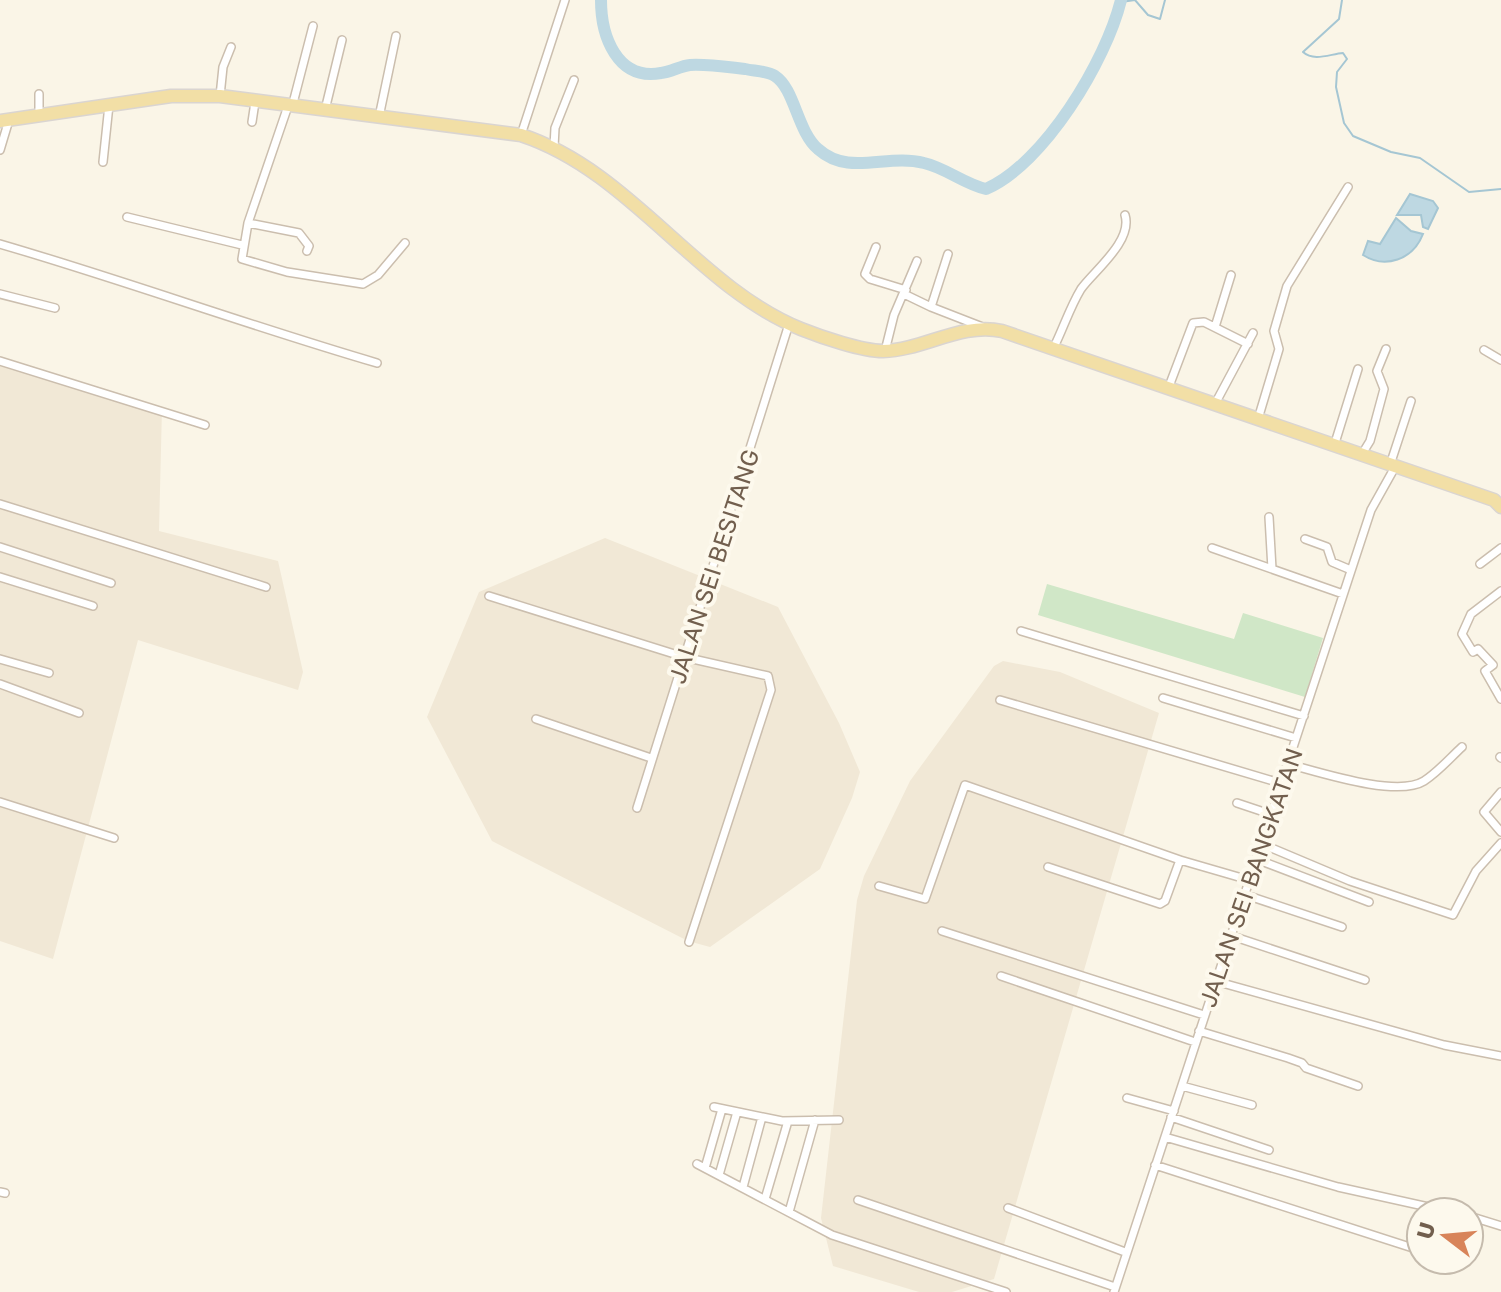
<svg xmlns="http://www.w3.org/2000/svg" width="1501" height="1292" font-family="'Golos Text',sans-serif">
  <style>
    .residential { fill: #f1e8d6 }
    .green { fill: #d0e7c7 }
    .water { fill: #bed8e2; stroke: #a5c6d3; stroke-width: 2 }
    .lines { fill: none; stroke-linecap: round; stroke-linejoin: round }
    .stream { stroke: #a5c6d3; stroke-width: 2 }
    .river { stroke: #bed8e2; stroke-width: 12 }
    .minor-casing { stroke: #cbbeae; stroke-width: 10 }
    .primary-casing { stroke: #dad5d1; stroke-width: 15 }
    .minor { stroke: #fff; stroke-width: 7 }
    .primary { stroke: #f2dfa6; stroke-width: 12 }
    .labels { text-anchor: middle; dominant-baseline: central; stroke-width: 8; stroke-linejoin: round; paint-order: stroke }
    .street-label { font-size: 24px; fill: #725f4e; stroke: #fdf9ed }
  </style>
  <rect width="100%" height="100%" fill="#faf5e7"/>
  <!-- residential -->
  <path class="residential" d="M0 358 162 408 159 531 278 561 303 672 298 690 138 640 53 959 0 941Z
    M605 538 778 607 839 723 860 772 852 798 820 869 710 947 688 941 492 841 427 717 479 592Z
    M1003 661 1060 672 1159 713 994 1279 952 1292H919L833 1266 821 1218 857 900 864 876 910 781 994 666Z"/>
  <!-- green -->
  <path class="green" d="M1047 584 1234 639 1243 613 1323 638 1305 697 1038 615Z"/>
  <!-- water -->
  <path class="water" d="M1410 194 1433 201 1438 208 1428 229 1423 227 1421 215H1397Z
    M1396 218 1411 231 1423 234C1413 260 1385 269 1363 255L1368 241 1380 244Z"/>
  <g class="lines">
    <!-- stream -->
    <path class="stream" d="M1342 0 1339 19 1303 52C1314 62 1330 54 1343 53L1347 59 1337 72 1336 87 1344 123 1353 136 1391 152 1420 158 1469 192 1501 189
      M1121 2 1135 0 1148 15 1160 19 1165 0"/>
    <!-- river -->
    <path class="river" d="M601 0C601 36 617 81 661 73 671 72 680 66 690 65 708 64 727 67 745 69 754 71 768 71 775 76 795 89 797 131 818 149 849 177 887 153 924 163 946 168 964 184 986 189 1044 164 1106 61 1121 0"/>
    <defs>
      <path id="minor" d="M220 96 223 67 231 47
        M288 106 248 223 242 259 287 272 363 284 378 275 405 243
        M292 107 313 26
        M325 110 342 40
        M39 116V94
        M379 117 396 36
        M252 122 255 102
        M521 135 565 0
        M554 147 555 128 574 80
        M0 150 9 120
        M103 162 109 105
        M127 217 242 245
        M248 223 299 233 309 246 307 251
        M0 244C127 281 250 326 377 363
        M876 247 865 274 870 279 906 290
        M948 254 931 307 985 328
        M0 294 55 308
        M904 294 931 307
        M1215 327 1231 275
        M1054 347C1063 329 1070 307 1081 289 1094 271 1133 241 1125 215
        M1484 350 1501 360
        M885 351 894 315 917 261
        M0 361 205 425
        M1168 389 1193 323 1204 322 1248 344
        M1215 404 1253 333
        M1258 419 1279 349 1274 331 1287 286 1348 187
        M1335 443 1358 369
        M1362 454 1370 441 1384 389 1377 371 1386 349
        M1390 465 1411 401
        M0 504 266 587
        M1269 517 1272 569
        M1305 539 1327 547 1332 562 1351 570
        M0 547 111 583
        M1212 548 1343 594
        M1480 564 1501 548
        M0 577 93 606
        M1501 591 1471 614 1462 634 1473 652 1478 649 1493 665 1485 671 1501 699
        M489 596 684 657 768 676 771 690 689 942
        M1021 631 1304 716
        M0 659 49 673
        M0 684 79 713
        M1163 698 1296 738
        M1000 700 1280 783
        M536 719 651 758
        M1500 757 1501 758
        M1288 764C1319 772 1397 798 1424 781 1438 772 1450 758 1462 747
        M1501 792 1484 812 1501 832
        M0 802 114 838
        M1237 803 1270 814
        M637 808 789 324
        M1262 844 1350 881 1453 915 1476 871 1501 843
        M1256 859 1369 902
        M1048 867 1160 904 1165 901 1180 860
        M879 886 925 899 965 785 1180 860 1249 880
        M1243 894 1342 927
        M942 931 1204 1015
        M1229 935 1365 980
        M1001 976 1195 1042
        M1215 981 1444 1045 1501 1056
        M1199 1031 1288 1058 1302 1063 1306 1068 1358 1086
        M1182 1086 1252 1105
        M1127 1098 1174 1111
        M714 1107 782 1121 839 1120
        M1171 1117 1269 1150
        M1165 1137 1338 1187 1451 1212
        M697 1164 832 1235 1006 1292
        M1155 1165 1416 1249
        M705 1168 722 1109
        M719 1175 737 1112
        M743 1187 762 1117
        M0 1192 5 1193
        M765 1199 788 1121
        M858 1200 1115 1287
        M1008 1208 1125 1252
        M789 1212 815 1120
        M1469 1216 1501 1226
        M1114 1292 1371 510 1395 467"/>
      <path id="primary" d="M0 121 171 96H220L521 135C631 171 697 287 801 329 821 337 862 351 883 351 924 350 961 322 1002 331L1494 500 1501 507"/>
    </defs>
    <!-- minor casing -->
    <use href="#minor" class="minor-casing"/>
    <!-- primary casing -->
    <use href="#primary" class="primary-casing"/>
    <!-- minor -->
    <use href="#minor" class="minor"/>
    <!-- primary -->
    <use href="#primary" class="primary"/>
  </g>
  <g class="labels">
    <!-- street labels -->
    <g class="street-label">
      <text transform="translate(713 566) rotate(-72)">JALAN SEI BESITANG</text>
      <text transform="translate(1250 877) rotate(-71)">JALAN SEI BANGKATAN</text>
    </g>
  </g>
  <!-- north arrow -->
  <g transform="translate(1445 1236) rotate(286)"><circle r="38" fill="#fdf9ed" stroke="#c5bbad" stroke-width="2"/>
  <path d="M0-6L14 30L0 20L-14 30Z" fill="#d88459"/>
  <text y="-12" font-size="22" font-weight="bold" text-anchor="middle" fill="#725f4e">U</text>
  </g>
</svg>
